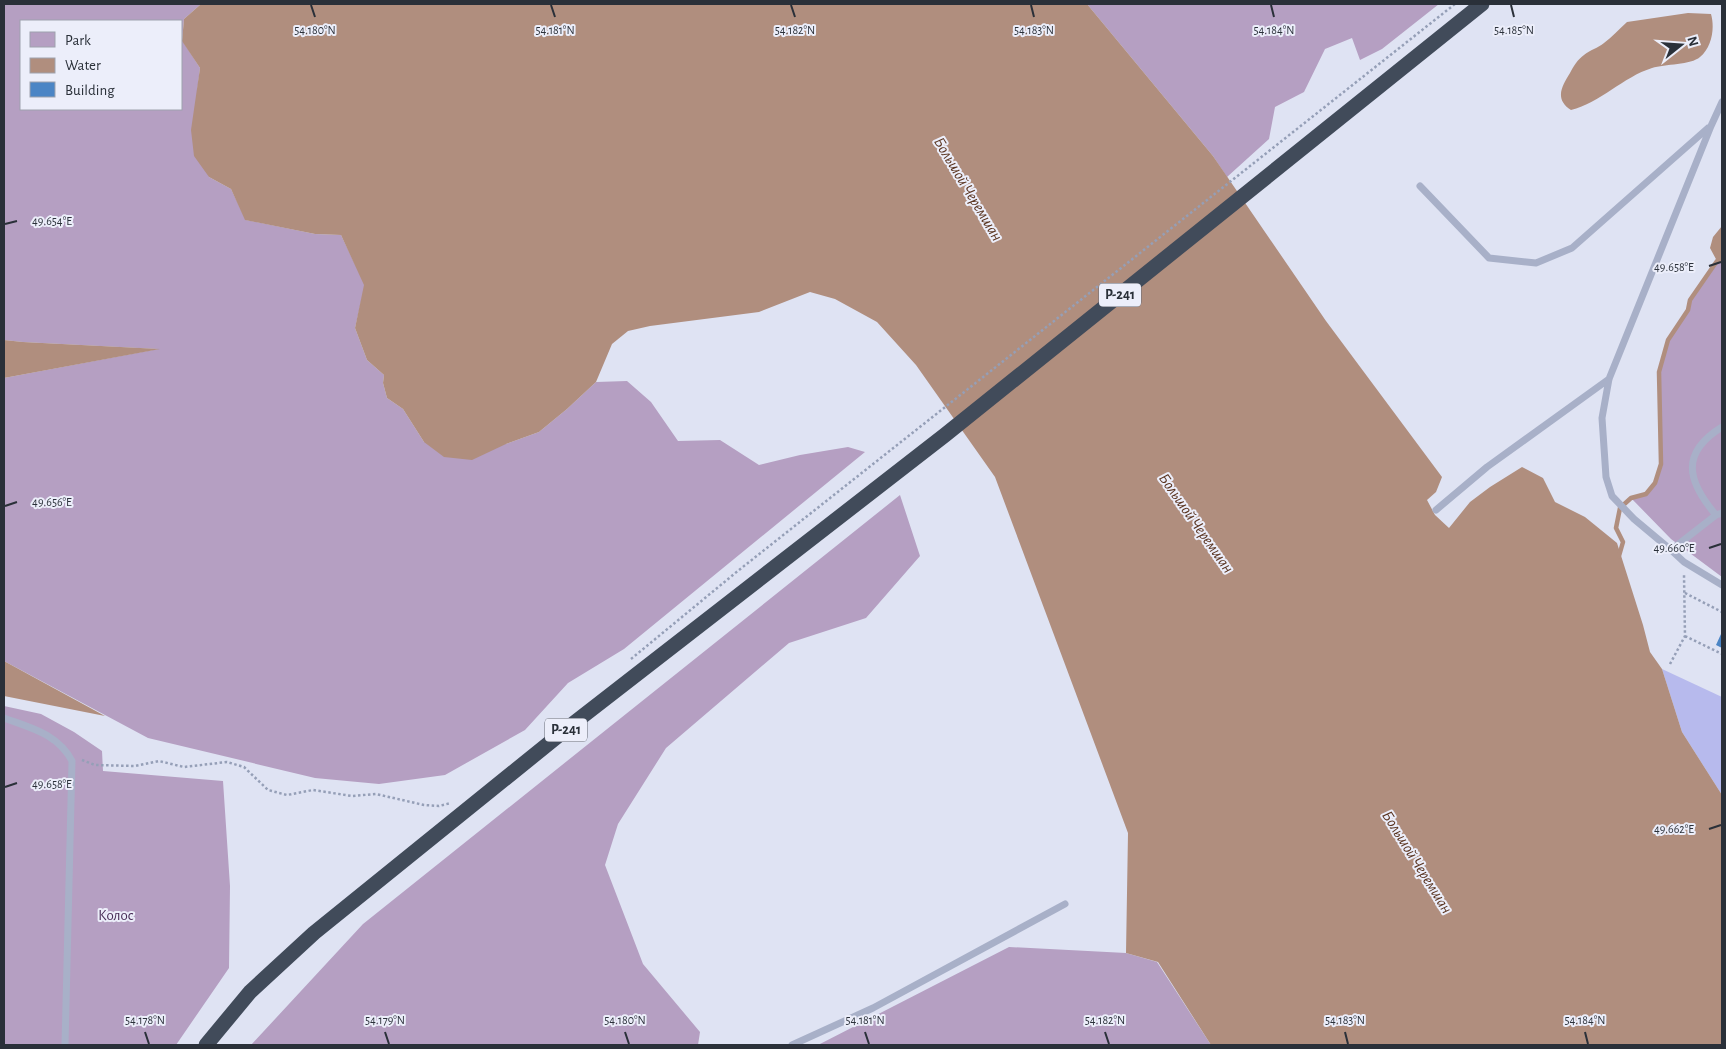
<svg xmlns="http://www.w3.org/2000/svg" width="1726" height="1049" font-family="'Alegreya Sans',sans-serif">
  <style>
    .green { fill: #b59fc2; fill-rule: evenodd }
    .sand { fill: #b7baed }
    .water { fill: #b08e7e }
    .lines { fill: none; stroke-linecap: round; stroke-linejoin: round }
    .stream { stroke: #b08e7e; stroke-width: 4.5 }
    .building { fill: #4b85c5; filter: url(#shadow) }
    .path { stroke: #959fb7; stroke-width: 2.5; stroke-dasharray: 2.5 2.5; stroke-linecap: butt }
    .lane { stroke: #a8b0c8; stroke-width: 7 }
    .highway { stroke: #414b5a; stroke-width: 15 }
    .ticks { fill: none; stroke: #2a3039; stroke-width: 2 }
    .labels { text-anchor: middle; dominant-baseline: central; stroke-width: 4; stroke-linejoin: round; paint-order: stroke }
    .shield { fill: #eceefa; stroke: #646973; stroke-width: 1 }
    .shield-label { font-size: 14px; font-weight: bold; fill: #2a3039 }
    .park-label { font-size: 15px; fill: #492e57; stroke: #eceefa }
    .water-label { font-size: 16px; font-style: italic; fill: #5a3420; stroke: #eceefa }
    .ticks-label { font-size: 12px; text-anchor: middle; fill: #2a3039; stroke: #eceefa; stroke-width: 4; stroke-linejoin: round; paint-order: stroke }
  </style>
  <defs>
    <filter id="shadow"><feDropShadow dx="5.5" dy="3" stdDeviation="0" flood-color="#0004"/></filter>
  </defs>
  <rect width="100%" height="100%" fill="#dfe3f3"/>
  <!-- green -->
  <path class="green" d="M4 4H201L184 19 182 40 200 68 197 93 209 177 231 189 246 220 315 234 341 235 365 285 355 328 367 360 384 375 383 383 387 398 403 409 424 442 506 444 539 432 567 409 596 382 627 381 651 402 678 441 720 440 759 465 800 455 848 447 865 452 624 649 568 683 525 730 445 775 379 784 315 778 148 738 4 661V378L158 349 23 342 4 340ZM21 21H181V109H21Z
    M1087 4H1439L1382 49 1360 60 1352 38 1325 49 1304 92 1275 107 1269 139 1227 177 1213 156Z
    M1717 261 1722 263V577L1671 539 1631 498 1647 493 1655 483 1661 464 1659 372 1668 340 1688 310 1690 300Z
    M900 495 920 556 866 618 789 643 666 748 618 824 605 865 643 964 700 1032 698 1045H251L363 924Z
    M4 706 41 714 74 732 102 751 103 771 223 781 230 886 229 968 176 1045H4Z
    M1009 947 1126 953 1157 962 1211 1045H818Z"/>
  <!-- sand -->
  <path class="sand" d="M1662 669 1722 697V795L1682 732Z"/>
  <!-- water -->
  <path class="water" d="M201 4H1087L1213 156 1326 321 1442 477 1436 492 1427 500 1435 515 1449 528 1470 502 1490 487 1522 467 1543 478 1555 502 1585 517 1617 543 1643 625 1650 652 1662 669 1682 732 1722 795V1045H1211L1158 962 1126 953 1128 833 995 477 916 365 877 322 835 299 810 292 759 312 650 326 628 331 612 344 596 382 567 409 539 432 506 444 472 460 444 457 424 442 403 409 387 398 383 383 384 375 367 360 355 328 364 285 341 235 315 234 245 220 231 189 209 177 194 156 191 130 200 68 182 41 184 19Z
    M1688 13 1711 14C1715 28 1712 47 1700 57 1691 65 1665 64 1652 68 1623 77 1600 103 1571 110 1554 99 1562 86 1570 73 1573 67 1578 59 1584 55 1590 50 1598 48 1604 43 1612 37 1619 29 1627 22Z
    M1722 226V263L1717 261 1710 248 1713 237Z
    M4 340 23 342 160 349 4 378Z
    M4 661 105 716 4 696Z"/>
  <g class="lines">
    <!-- stream -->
    <path class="stream" d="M1619 556 1623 542 1616 528 1620 508 1631 498 1646 494 1655 483 1661 464 1659 372 1668 340 1688 310 1690 300 1717 261"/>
  </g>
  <!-- building -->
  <path class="building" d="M1721 634H1722V648L1716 645Z"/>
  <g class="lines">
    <!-- path -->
    <path class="path" d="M1685 593 1722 612
      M1685 636 1722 654
      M631 659 739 570 1455 4
      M1670 664 1685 636 1684 574
      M82 760 95 765 135 766 159 761 184 767 227 762 244 767 268 790 287 795 313 790 352 796 376 794 424 805 439 806 451 803"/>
    <!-- lane -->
    <path class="lane" d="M1420 186 1489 258 1536 263 1572 248 1708 128
      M1436 510 1487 467 1609 379
      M1722 513 1716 515 1671 550 1684 562 1722 585
      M1716 515C1687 481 1680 453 1722 427
      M1671 550 1634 519 1612 496 1606 477 1602 418 1609 379 1711 126 1722 102
      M4 718C31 728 58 734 72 761L65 1045
      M792 1045 873 1008 1065 904"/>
    <!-- highway -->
    <path class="highway" d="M206 1045 250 992 314 933 574 723 945 435 1482 4"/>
  </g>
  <!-- ticks -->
  <path class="ticks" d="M311 5 315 17M551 5 555 17M791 5 795 17M1031 5 1034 17M1271 5 1274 17M1511 5 1514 17M5 224 17 221M1709 266 1721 262M5 506 17 502M1709 548 1721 544M5 787 17 783M1709 829 1721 825M145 1032 149 1044M385 1032 389 1044M625 1032 629 1044M865 1032 869 1044M1105 1032 1109 1044M1345 1032 1348 1044M1585 1032 1588 1044"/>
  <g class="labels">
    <!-- shield labels -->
    <g class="shield">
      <rect x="1099" y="283.5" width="42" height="23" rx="4"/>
      <rect x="545" y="718.5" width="42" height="23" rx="4"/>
    </g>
    <g class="shield-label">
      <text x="1120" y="295">Р-241</text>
      <text x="566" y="730">Р-241</text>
    </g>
    <!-- park labels -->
    <g class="park-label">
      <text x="116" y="915">Колос</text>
    </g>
    <!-- water labels -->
    <g class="water-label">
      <text transform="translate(968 189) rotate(59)">Большой Черемшан</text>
      <text transform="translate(1196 523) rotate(55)">Большой Черемшан</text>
      <text transform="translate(1417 862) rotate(58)">Большой Черемшан</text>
    </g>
  </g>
  <g class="ticks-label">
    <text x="315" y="34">54.180°N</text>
    <text x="555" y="34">54.181°N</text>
    <text x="795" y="34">54.182°N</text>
    <text x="1034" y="34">54.183°N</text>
    <text x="1274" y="34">54.184°N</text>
    <text x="1514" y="34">54.185°N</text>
    <text x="52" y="225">49.654°E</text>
    <text x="1674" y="271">49.658°E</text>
    <text x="52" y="506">49.656°E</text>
    <text x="1674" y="552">49.660°E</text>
    <text x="52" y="788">49.658°E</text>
    <text x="1674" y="833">49.662°E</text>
    <text x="145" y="1024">54.178°N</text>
    <text x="385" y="1024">54.179°N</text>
    <text x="625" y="1024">54.180°N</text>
    <text x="865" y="1024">54.181°N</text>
    <text x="1105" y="1024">54.182°N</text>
    <text x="1345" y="1024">54.183°N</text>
    <text x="1585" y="1024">54.184°N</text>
  </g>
  <!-- border -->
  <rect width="1726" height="1049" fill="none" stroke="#2a3039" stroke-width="10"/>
  <!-- legend -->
  <rect x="20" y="20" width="162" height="90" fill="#eceefa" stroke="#9ea2ad"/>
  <rect x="30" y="32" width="25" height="15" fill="#b59fc2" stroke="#9ea2ad"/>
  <text x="65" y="45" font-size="15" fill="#2a3039">Park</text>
  <rect x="30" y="58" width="25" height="15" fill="#b08e7e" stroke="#9ea2ad"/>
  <text x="65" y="70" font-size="15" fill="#2a3039">Water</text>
  <rect x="30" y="82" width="25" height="15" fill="#4b85c5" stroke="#9ea2ad"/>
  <text x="65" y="95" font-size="15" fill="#2a3039">Building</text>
  <!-- north arrow -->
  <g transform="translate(1681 45) rotate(73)" stroke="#eceefa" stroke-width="4" paint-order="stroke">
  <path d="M0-4L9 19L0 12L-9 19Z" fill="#2a3039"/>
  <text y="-8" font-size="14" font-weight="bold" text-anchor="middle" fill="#2a3039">N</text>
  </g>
</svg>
